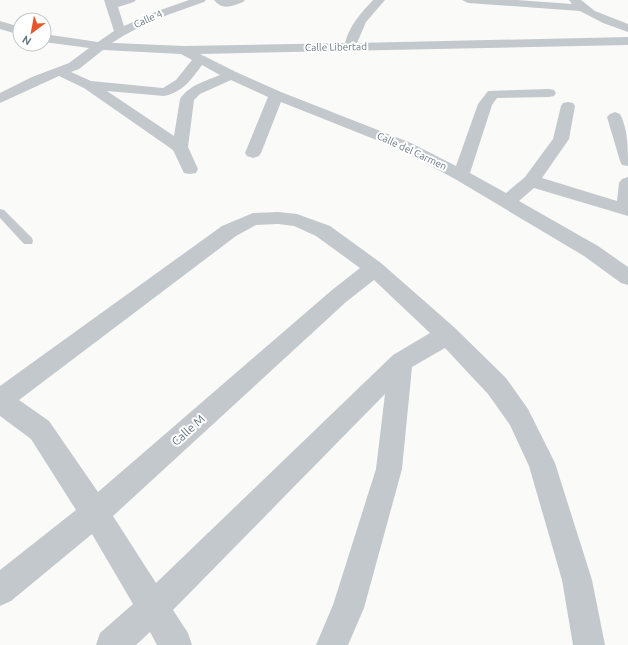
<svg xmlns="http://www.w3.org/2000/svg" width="628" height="645" font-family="Ubuntu,sans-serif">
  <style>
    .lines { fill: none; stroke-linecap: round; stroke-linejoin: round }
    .lane { fill: #c3c8cc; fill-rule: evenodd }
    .street { fill: #c3c8cc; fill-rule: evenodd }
    .labels { text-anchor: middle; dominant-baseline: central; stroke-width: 4; stroke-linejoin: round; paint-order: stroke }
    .far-street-label { font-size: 10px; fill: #657683; stroke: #fff }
    .street-label { font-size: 12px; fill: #657683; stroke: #fff }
  </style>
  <rect width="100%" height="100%" fill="#fafaf8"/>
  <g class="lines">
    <!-- lane -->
    <path class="lane" d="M0 209 4 210 32 238 33 241 32 244H24L0 218Z"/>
    <!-- street -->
    <path class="street" d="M104 0H136L134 2 118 7 124 26 155 12 189 0H206L204 2C172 13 140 24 112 43H114L184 46 345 43C349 26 361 13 373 0H385L366 22 357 43 628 37V45L200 54 236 72 281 92 411 143 456 166 478 104 488 91 549 89 554 90 556 93 554 96 549 97 497 98 492 105 470 173 506 193 525 177 553 139 561 106 563 103 568 102 573 103 575 106 569 139 542 178 617 201 619 183 622 179 628 177V216L534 188 519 201 598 246 628 267V285L621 283 584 256 455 179 399 149 281 102 261 153 259 156 253 158 247 156 245 153 268 97 231 80 200 94 194 100 188 147 198 169 196 173 190 174 184 173 173 150 84 88 59 76 0 103V93L32 77 69 63 89 48 44 42V34L98 42 114 31ZM103 50 181 54 192 60 176 80 163 88 91 81 71 72 79 69ZM202 65 220 75C206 81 189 85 180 99L174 136 107 91 164 96C183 92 191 80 202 65Z
      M214 0H245L243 2C232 6 223 11 214 0Z
      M462 0H517L572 4 569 0H581L595 11 628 24V32L603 23 580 11 468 3Z
      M0 21 20 27V35L0 29Z
      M615 112 620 114C628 129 628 149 628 166L622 165 620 161 607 117 610 114Z
      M278 212 297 214 330 226 381 263 455 328 506 378 528 409 555 463 592 580 605 645H573L562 580 529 466 510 425 488 394 445 348 412 367 402 469 364 608 348 645H316L333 605 376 469 385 394 173 610 188 633 192 645H157L150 632 136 645H96L100 633 133 604 92 534 11 601 0 606V570L76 510 31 439 0 416V386L222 226 253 213ZM278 224 294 226 316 236 360 268 332 290 98 492 49 421 19 400 236 236 256 225ZM374 280 430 333 393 355 156 583 113 516 346 302Z"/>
  </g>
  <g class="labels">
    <!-- far-street labels -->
    <g class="far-street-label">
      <text transform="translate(148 19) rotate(-24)">Calle 4</text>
      <text transform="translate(336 47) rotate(-1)">Calle Libertad</text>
      <text transform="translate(412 151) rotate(25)">Calle del Carmen</text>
    </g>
    <!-- street labels -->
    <g class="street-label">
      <text transform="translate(188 430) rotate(-42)">Calle M</text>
    </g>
  </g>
  <!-- north arrow -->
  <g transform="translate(32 32) rotate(212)"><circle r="19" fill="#ffffff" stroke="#c1c8cd"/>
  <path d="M0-3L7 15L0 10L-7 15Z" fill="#e4572e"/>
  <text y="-6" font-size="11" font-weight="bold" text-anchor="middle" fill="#657683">N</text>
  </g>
</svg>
